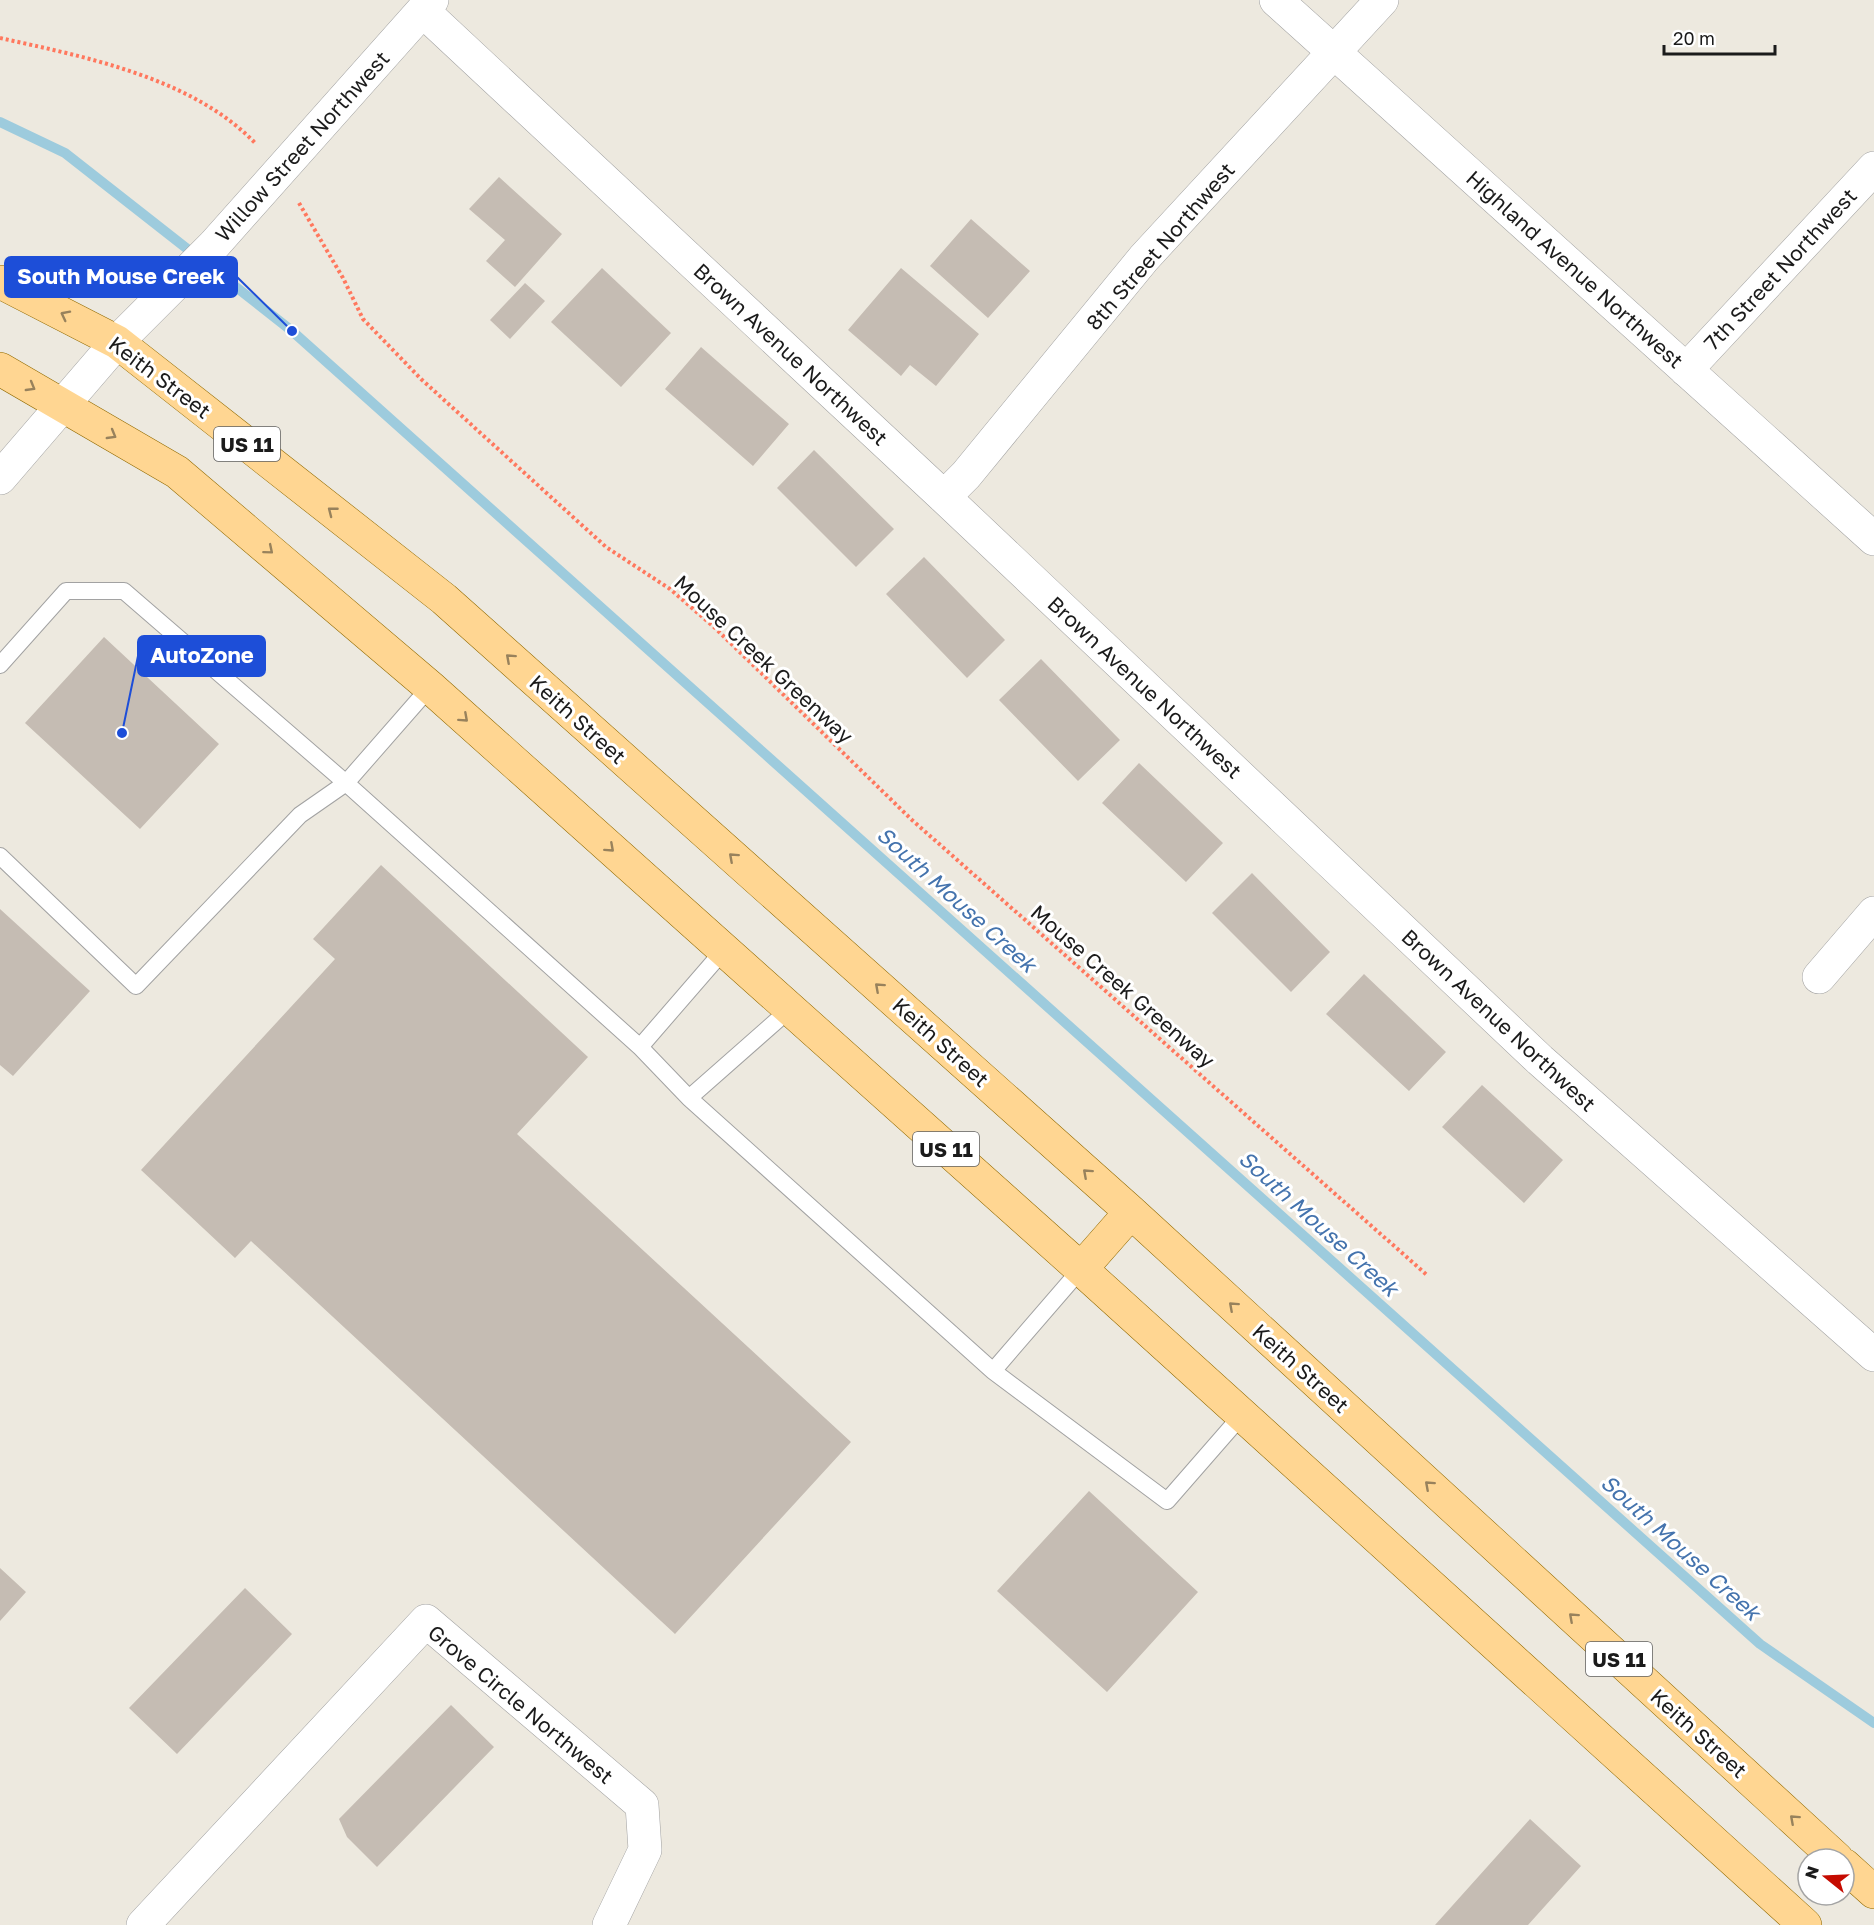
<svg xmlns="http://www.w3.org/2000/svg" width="1874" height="1925" font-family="'Golos Text',sans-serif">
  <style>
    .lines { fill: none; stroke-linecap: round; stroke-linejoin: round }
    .stream { stroke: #9dcbdd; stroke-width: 10 }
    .building { fill: #c5bcb3 }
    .lane-casing { stroke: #a2a2a2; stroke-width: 18 }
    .street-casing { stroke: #a2a2a2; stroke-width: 34 }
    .primary-casing { stroke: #916a00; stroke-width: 34 }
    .path { stroke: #ff785e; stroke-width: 4; stroke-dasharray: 3 3; stroke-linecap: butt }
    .lane { stroke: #fff; stroke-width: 16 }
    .street { stroke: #fff; stroke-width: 33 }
    .primary { stroke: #ffd692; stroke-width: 33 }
    .oneway { stroke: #98825c }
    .labels { text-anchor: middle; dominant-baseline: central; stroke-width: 6; stroke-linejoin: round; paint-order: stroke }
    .shield { fill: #fff; stroke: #5f5f5f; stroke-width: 1.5 }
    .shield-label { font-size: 20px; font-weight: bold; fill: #1b1b1b }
    .street-label { font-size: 21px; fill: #1b1b1b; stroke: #fff }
    .water-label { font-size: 22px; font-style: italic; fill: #4473ad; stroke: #fff }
    .leader { fill: none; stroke: #1d4ed8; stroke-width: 2 }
    .callout-dot { fill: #1d4ed8; stroke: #fff; stroke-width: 2 }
    .callout { fill: #1d4ed8; stroke: #1d4ed8; stroke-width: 2 }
    .callout-label { font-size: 22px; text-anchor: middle; font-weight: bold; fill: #fff }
  </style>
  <rect width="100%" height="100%" fill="#ede9df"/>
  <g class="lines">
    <!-- stream -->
    <path class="stream" d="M0 122 65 153 292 331 1760 1644 1874 1723"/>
  </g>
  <!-- building -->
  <path class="building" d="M499 177 562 234 515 287 486 261 505 240 469 209Z
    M971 219 1030 271 988 318 930 266Z
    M602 268 671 333 621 387 551 322Z
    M901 268 979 334 936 386 910 365 901 376 848 330Z
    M525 283 545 301 510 339 490 320Z
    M701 347 789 424 753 466 665 389Z
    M814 450 894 529 856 567 777 488Z
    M924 557 1005 640 967 678 886 594Z
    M104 637 219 744 140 829 25 723Z
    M1041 659 1120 740 1078 781 999 700Z
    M1139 763 1223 843 1186 882 1102 803Z
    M381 865 588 1057 517 1134 851 1442 675 1634 251 1241 235 1258 141 1170 335 959 313 939Z
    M1252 873 1330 952 1291 992 1212 913Z
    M0 909 90 991 13 1076 0 1065Z
    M1364 974 1446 1052 1409 1091 1326 1014Z
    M1482 1085 1563 1160 1524 1203 1442 1127Z
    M1089 1491 1198 1592 1107 1692 997 1591Z
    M0 1568 26 1592 0 1621Z
    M245 1588 292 1634 177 1754 129 1708Z
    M451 1705 494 1747 377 1867 347 1837 339 1819Z
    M1530 1819 1581 1866 1528 1925H1435Z"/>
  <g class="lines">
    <defs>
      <path id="lane" d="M0 665 66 591H124L346 783 300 815 136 986 0 856
        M430 687 346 783 640 1047 689 1098 790 1009
        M640 1047 724 950
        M689 1098 993 1371 1081 1269
        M993 1371 1167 1501 1242 1415"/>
      <path id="street" d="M1276 0 1874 539
        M423 11 944 497 1540 1060 1874 1355
        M1686 370 1874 168
        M0 478 117 342 214 245 432 0
        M944 497 966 475 1144 258 1382 0
        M1819 977 1874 913
        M143 1925 426 1621 642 1805 645 1850 609 1925"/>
      <path id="primary" d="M0 282 117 342 444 599 1131 1212 1837 1859
        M0 369 177 472 430 687 1081 1269 1805 1925
        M1081 1269 1131 1212
        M1844 1865 1874 1892"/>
    </defs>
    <!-- lane casing -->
    <use href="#lane" class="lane-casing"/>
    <!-- street casing -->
    <use href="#street" class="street-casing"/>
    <!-- primary casing -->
    <use href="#primary" class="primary-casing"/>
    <!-- path -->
    <path class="path" d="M0 38C86 57 193 78 256 144
      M299 203 343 278 363 319 421 379 606 547 670 589 714 627 912 820 1427 1275"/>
    <!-- lane -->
    <use href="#lane" class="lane"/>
    <!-- street -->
    <use href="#street" class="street"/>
    <!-- primary -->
    <use href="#primary" class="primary"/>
  </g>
  <!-- one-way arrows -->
  <defs><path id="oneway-chevron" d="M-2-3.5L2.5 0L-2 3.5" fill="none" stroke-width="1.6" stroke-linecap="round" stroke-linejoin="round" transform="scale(1.5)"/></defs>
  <g class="oneway">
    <use href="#oneway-chevron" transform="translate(65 315) rotate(-153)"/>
    <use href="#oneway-chevron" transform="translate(31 387) rotate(30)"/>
    <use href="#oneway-chevron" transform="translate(112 435) rotate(30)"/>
    <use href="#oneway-chevron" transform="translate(332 511) rotate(-142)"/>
    <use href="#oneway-chevron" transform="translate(269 550) rotate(40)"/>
    <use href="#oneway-chevron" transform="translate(510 658) rotate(-138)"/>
    <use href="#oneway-chevron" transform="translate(464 718) rotate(42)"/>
    <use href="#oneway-chevron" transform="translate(610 848) rotate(42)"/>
    <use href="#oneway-chevron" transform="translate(733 857) rotate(-138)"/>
    <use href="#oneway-chevron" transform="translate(879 987) rotate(-138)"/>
    <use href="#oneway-chevron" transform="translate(1087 1173) rotate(-138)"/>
    <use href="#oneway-chevron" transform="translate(1233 1306) rotate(-138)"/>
    <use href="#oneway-chevron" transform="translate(1429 1485) rotate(-138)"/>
    <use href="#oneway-chevron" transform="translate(1573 1617) rotate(-138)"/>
    <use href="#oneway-chevron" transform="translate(1794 1819) rotate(-138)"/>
  </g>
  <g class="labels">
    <!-- shield labels -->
    <g class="shield">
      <rect x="214" y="427" width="66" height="34" rx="4.5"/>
      <rect x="913" y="1132" width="66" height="34" rx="4.5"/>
      <rect x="1586" y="1642" width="66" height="34" rx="4.5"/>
    </g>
    <g class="shield-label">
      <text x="247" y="444">US 11</text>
      <text x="946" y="1149">US 11</text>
      <text x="1619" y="1659">US 11</text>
    </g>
    <!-- street labels -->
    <g class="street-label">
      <text transform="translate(302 146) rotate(-48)">Willow Street Northwest</text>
      <text transform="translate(1160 246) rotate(-49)">8th Street Northwest</text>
      <text transform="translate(1575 269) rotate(42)">Highland Avenue Northwest</text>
      <text transform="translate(1780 269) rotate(-47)">7th Street Northwest</text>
      <text transform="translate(791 354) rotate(43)">Brown Avenue Northwest</text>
      <text transform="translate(160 377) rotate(37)">Keith Street</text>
      <text transform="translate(764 659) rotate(43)">Mouse Creek Greenway</text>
      <text transform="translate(1145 687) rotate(43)">Brown Avenue Northwest</text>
      <text transform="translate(578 719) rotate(42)">Keith Street</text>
      <text transform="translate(1123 986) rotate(41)">Mouse Creek Greenway</text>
      <text transform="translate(1499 1020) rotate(43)">Brown Avenue Northwest</text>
      <text transform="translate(941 1042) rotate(42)">Keith Street</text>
      <text transform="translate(1301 1368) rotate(42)">Keith Street</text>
      <text transform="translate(521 1704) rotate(40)">Grove Circle Northwest</text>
      <text transform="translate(1699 1733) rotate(42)">Keith Street</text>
    </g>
    <!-- water labels -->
    <g class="water-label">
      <text transform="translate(957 899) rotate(42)">South Mouse Creek</text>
      <text transform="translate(1319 1223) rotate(42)">South Mouse Creek</text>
      <text transform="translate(1681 1547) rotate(42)">South Mouse Creek</text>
    </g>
  </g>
  <!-- callouts -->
  <path class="leader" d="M292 331L237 277M122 733L138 656"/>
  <g class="callout-dot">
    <circle cx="292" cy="331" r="6"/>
    <circle cx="122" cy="733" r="6"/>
  </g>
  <g class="callout">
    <rect x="5" y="257" width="232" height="40" rx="6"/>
    <rect x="138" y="636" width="127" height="40" rx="6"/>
  </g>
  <g class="callout-label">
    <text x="121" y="284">South Mouse Creek</text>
    <text x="202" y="663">AutoZone</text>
  </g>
  <!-- north arrow -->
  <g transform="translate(1826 1877) rotate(288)"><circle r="28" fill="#ffffff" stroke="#a4a4a4" stroke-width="1.5"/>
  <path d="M0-4.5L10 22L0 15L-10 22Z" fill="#c50b00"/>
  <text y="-9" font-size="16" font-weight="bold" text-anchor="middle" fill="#1b1b1b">N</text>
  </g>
  <!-- scale -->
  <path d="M1664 45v9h111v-9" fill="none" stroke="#1b1b1b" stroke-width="3"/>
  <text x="1673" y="45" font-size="18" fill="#1b1b1b" stroke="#ffffff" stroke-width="4.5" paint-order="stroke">20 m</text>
</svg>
